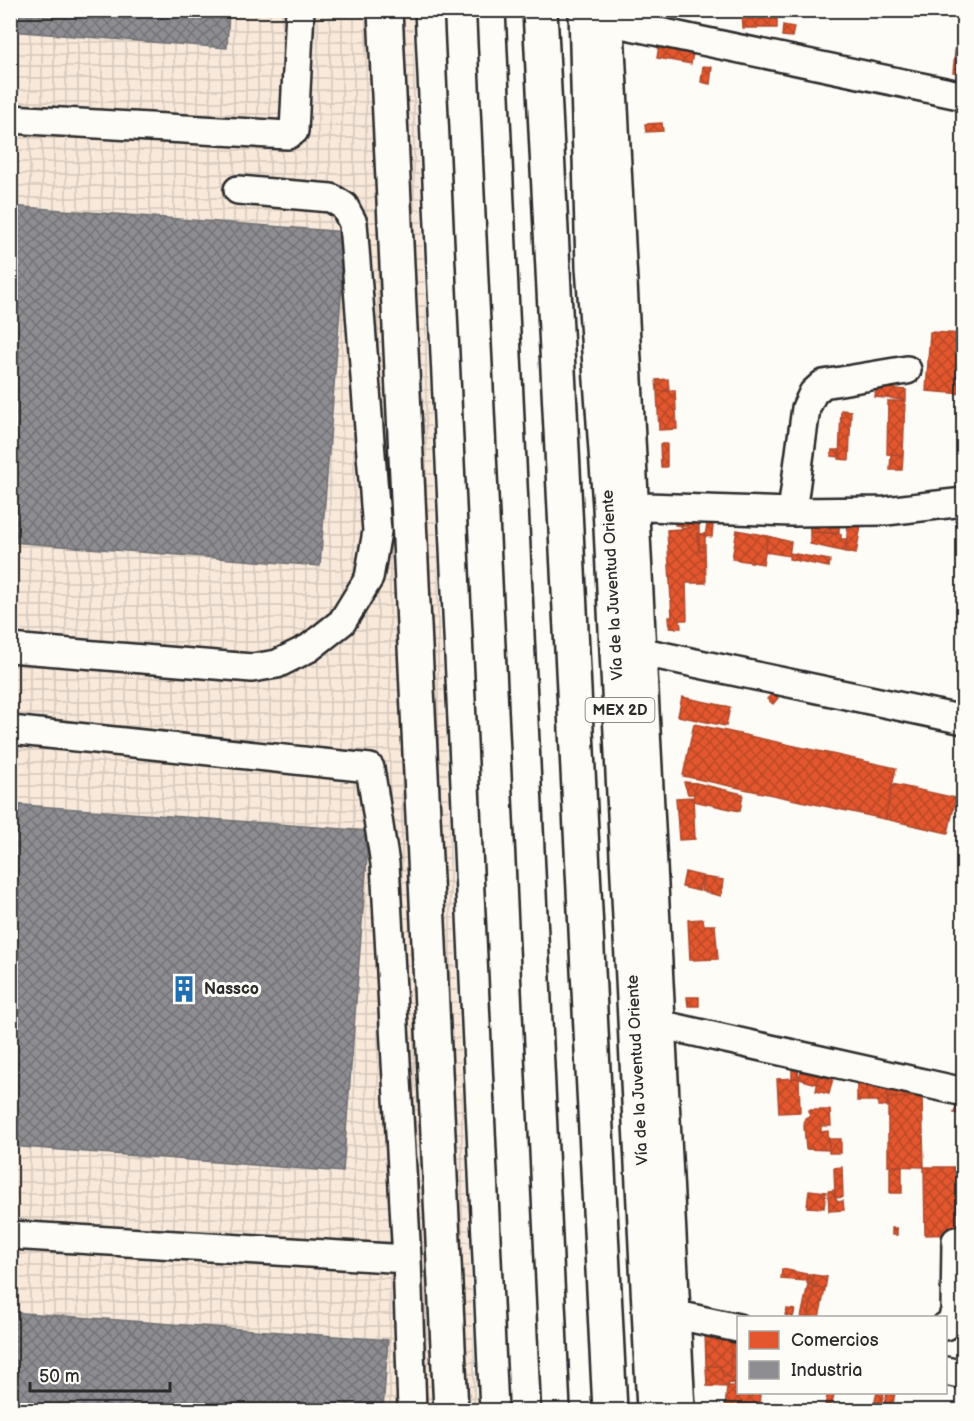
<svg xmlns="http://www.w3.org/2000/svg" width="974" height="1421" font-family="'Balsamiq Sans',sans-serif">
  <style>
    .industrial { fill: url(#industrial-grid) }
    .shops { fill: url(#shops-cross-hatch); stroke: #ac4a2d; stroke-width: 1.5 }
    .industry { fill: url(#industry-cross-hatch); stroke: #707073; stroke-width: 1.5 }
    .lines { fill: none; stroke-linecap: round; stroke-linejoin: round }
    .minor-casing { stroke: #2b2b2b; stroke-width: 32 }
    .major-casing { stroke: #2b2b2b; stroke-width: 38 }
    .highway-casing { stroke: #2b2b2b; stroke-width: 38 }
    .minor { stroke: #fdfcf7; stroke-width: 27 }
    .major { stroke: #fdfcf7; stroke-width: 33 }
    .highway { stroke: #fdfcf7; stroke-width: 33 }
    .labels { text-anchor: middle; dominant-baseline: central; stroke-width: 6; stroke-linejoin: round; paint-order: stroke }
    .shield { fill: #fdfcf7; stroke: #6a6a68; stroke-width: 1.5 }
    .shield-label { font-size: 15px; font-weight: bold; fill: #2b2b2b }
    .street-label { font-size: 16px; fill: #2b2b2b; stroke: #fdfcf7 }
    .poi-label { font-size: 16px; font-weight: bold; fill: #2b2b2b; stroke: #fdfcf7; text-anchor: start }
  </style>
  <defs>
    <pattern id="industrial-grid" width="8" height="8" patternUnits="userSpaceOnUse" patternTransform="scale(1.5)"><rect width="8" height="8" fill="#f8e9db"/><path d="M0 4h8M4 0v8" fill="none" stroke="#d5c8bc"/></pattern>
    <pattern id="shops-cross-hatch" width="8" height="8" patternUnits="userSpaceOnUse" patternTransform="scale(1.5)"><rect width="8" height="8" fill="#e4572e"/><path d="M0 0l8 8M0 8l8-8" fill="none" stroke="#b94827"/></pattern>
    <pattern id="industry-cross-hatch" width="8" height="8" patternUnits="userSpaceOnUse" patternTransform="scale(1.5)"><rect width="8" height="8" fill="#8d8d92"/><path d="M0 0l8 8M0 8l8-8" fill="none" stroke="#737377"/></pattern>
  </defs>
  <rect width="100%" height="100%" fill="#fdfcf7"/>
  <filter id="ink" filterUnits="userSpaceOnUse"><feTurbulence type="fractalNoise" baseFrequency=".0167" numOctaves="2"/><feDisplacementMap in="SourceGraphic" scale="12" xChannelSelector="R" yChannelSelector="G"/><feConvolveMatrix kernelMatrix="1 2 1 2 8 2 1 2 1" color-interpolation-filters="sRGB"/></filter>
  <g filter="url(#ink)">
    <!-- industrial -->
    <path class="industrial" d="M10 11H412L477 1410H11Z"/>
    <!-- shops -->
    <path class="shops" d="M742 10H777V28H743Z
      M958 24H964V73L953 72Z
      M783 25 794 27 792 37 782 36Z
      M659 46 693 53 691 64 657 58Z
      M703 66 712 67 710 84 701 82Z
      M662 123 663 131 646 132 645 124Z
      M930 332 964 334V394L926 391Z
      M668 379 669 391H657L656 380Z
      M876 387 906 390V400L875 397Z
      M675 390 677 429 659 430 657 391Z
      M888 401H905L903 455 887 454Z
      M841 410 851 411 849 460 839 459Z
      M660 444H667V467H661Z
      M832 450H840V457L831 456Z
      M891 454 903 455 902 470H890Z
      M676 518 699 523V551L705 550 706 583H686L687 620H680L681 628H670L669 617H672L667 530 692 528 675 525Z
      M809 518 839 519V533L810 532Z
      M848 519H862L856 554 846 552Z
      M707 524 713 525 712 537 705 536Z
      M737 530 768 536 763 564 732 559Z
      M810 532 841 534V539H846V552L810 544Z
      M697 533 705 534V550L699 551Z
      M768 536 791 542 789 556 765 552Z
      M790 553 830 560 829 567 789 559Z
      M773 693 778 698 773 704 767 699Z
      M682 697 730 707 726 726 678 716Z
      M694 724 896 768 885 819 683 776Z
      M684 782 696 783 694 794H688Z
      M696 783 743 794 740 811 693 801Z
      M892 784 956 798 948 833 885 819Z
      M693 797 695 839 679 840 676 798Z
      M685 872 702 876 699 891 682 887Z
      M703 877 723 880 721 896 701 891Z
      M703 919 704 925H715L718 959 690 960 688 920Z
      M687 997H699V1006H688Z
      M792 1070 798 1071 799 1078H792Z
      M801 1072 819 1076 817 1084 799 1079Z
      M819 1076 833 1078 829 1094 816 1091Z
      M799 1078 800 1112 779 1113 777 1079Z
      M857 1084 867 1086 868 1101H857Z
      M867 1086 887 1090V1106H878V1101H868Z
      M887 1090 922 1097 888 1098Z
      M922 1097 924 1167 888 1166V1098Z
      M956 1107 964 1108V1115L954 1113Z
      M809 1110H830L831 1126H821V1132L828 1131 829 1150 806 1149 804 1126 805 1118H810Z
      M829 1139H841V1153H829Z
      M890 1166H902V1193H890Z
      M842 1167 843 1197 835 1198 834 1168Z
      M924 1167H964V1234L925 1235Z
      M809 1190 826 1192 824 1208 807 1207Z
      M835 1190V1198L838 1202 843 1201 844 1210 829 1211 828 1191Z
      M892 1228H897V1235H892Z
      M782 1269 807 1274V1281L781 1279Z
      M809 1274 814 1275 812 1283H807Z
      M814 1275 827 1277 825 1289 811 1285Z
      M808 1284 814 1286 808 1318H801Z
      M814 1287 825 1289 819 1318H808Z
      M787 1309 795 1310 793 1317 785 1315Z
      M705 1329 732 1335 730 1377 723 1376 720 1366H706Z
      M732 1335 738 1336V1386L730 1382 727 1387 707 1386 706 1366H720L723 1376 730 1377Z
      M727 1386H738V1392H760L759 1410H725Z
      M828 1392 834 1394 831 1410H824Z
      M877 1392H884L880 1410H873Z
      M887 1392H895L892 1410 883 1408Z"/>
    <!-- industry -->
    <path class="industry" d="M10 10H229L227 48 10 31Z
      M10 206 346 232 320 566 10 542Z
      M10 804 369 831 343 1172 10 1146Z
      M10 1312 388 1340 383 1410H10Z"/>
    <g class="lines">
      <defs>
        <path id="minor" d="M429 10 494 1410
          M491 10 556 1410
          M609 10 681 1410
          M593 18 964 96
          M10 119 288 135 294 131 300 10
          M617 506 792 512 886 511 964 502
          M792 512 806 408 813 393 823 384 907 370
          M10 648 252 668 277 664 309 648 342 622 369 578 377 531 353 223 344 206 331 198 238 190
          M624 648 964 720
          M10 730 370 768 385 864 407 1259
          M645 1021 964 1092
          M10 1235 407 1259 412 1410
          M658 1311 738 1328
          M946 1326 951 1323 955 1311 956 1241
          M946 1371 964 1375"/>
        <path id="major" d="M385 10 451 1410"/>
        <path id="highway" d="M540 10 610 1410
          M586 10 593 267 610 507 654 1410"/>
      </defs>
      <!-- minor casing -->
      <use href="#minor" class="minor-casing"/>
      <!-- major casing -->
      <use href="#major" class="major-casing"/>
      <!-- highway casing -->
      <use href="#highway" class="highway-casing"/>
      <!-- minor -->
      <use href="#minor" class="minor"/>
      <!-- major -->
      <use href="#major" class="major"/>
      <!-- highway -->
      <use href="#highway" class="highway"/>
    </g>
  </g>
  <!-- icons -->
  <defs>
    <symbol id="building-bare" viewBox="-9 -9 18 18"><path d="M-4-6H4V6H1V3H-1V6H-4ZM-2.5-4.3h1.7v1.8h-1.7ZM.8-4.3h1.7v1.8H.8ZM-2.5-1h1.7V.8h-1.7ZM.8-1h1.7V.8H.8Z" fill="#1f6fb2" stroke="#fdfcf7" stroke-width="2.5" paint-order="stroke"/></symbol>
  </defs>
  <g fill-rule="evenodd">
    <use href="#building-bare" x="165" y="970" width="38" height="38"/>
  </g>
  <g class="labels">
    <!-- shield labels -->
    <rect class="shield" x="585.5" y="698" width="69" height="24" rx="4.5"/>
    <g class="shield-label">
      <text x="620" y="710">MEX 2D</text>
    </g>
    <!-- street labels -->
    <g class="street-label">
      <text transform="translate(613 585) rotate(-93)">Vía de la Juventud Oriente</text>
      <text transform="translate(638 1070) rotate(-93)">Vía de la Juventud Oriente</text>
    </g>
    <!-- poi labels -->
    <g class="poi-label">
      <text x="204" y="989">Nassco</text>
    </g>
  </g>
  <!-- margin -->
  <rect width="974" height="1421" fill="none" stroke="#fdfcf7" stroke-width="36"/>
  <rect x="18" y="18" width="938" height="1385" fill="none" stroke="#2b2b2b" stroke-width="2" filter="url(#ink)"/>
  <!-- legend -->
  <rect x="737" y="1316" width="210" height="78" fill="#fdfcf7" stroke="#a9a8a5" stroke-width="1.5"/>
  <rect x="749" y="1331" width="30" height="18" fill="#e4572e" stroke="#a9a8a5" stroke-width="1.5"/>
  <text x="791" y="1346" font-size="18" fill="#2b2b2b">Comercios</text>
  <rect x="749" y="1361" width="30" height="18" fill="#8d8d92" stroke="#a9a8a5" stroke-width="1.5"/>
  <text x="791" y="1376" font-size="18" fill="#2b2b2b">Industria</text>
  <!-- scale -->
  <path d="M30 1382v9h140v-9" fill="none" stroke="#2b2b2b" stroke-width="3"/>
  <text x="39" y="1382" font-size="18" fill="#2b2b2b" stroke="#fdfcf7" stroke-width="4.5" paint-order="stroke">50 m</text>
</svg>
